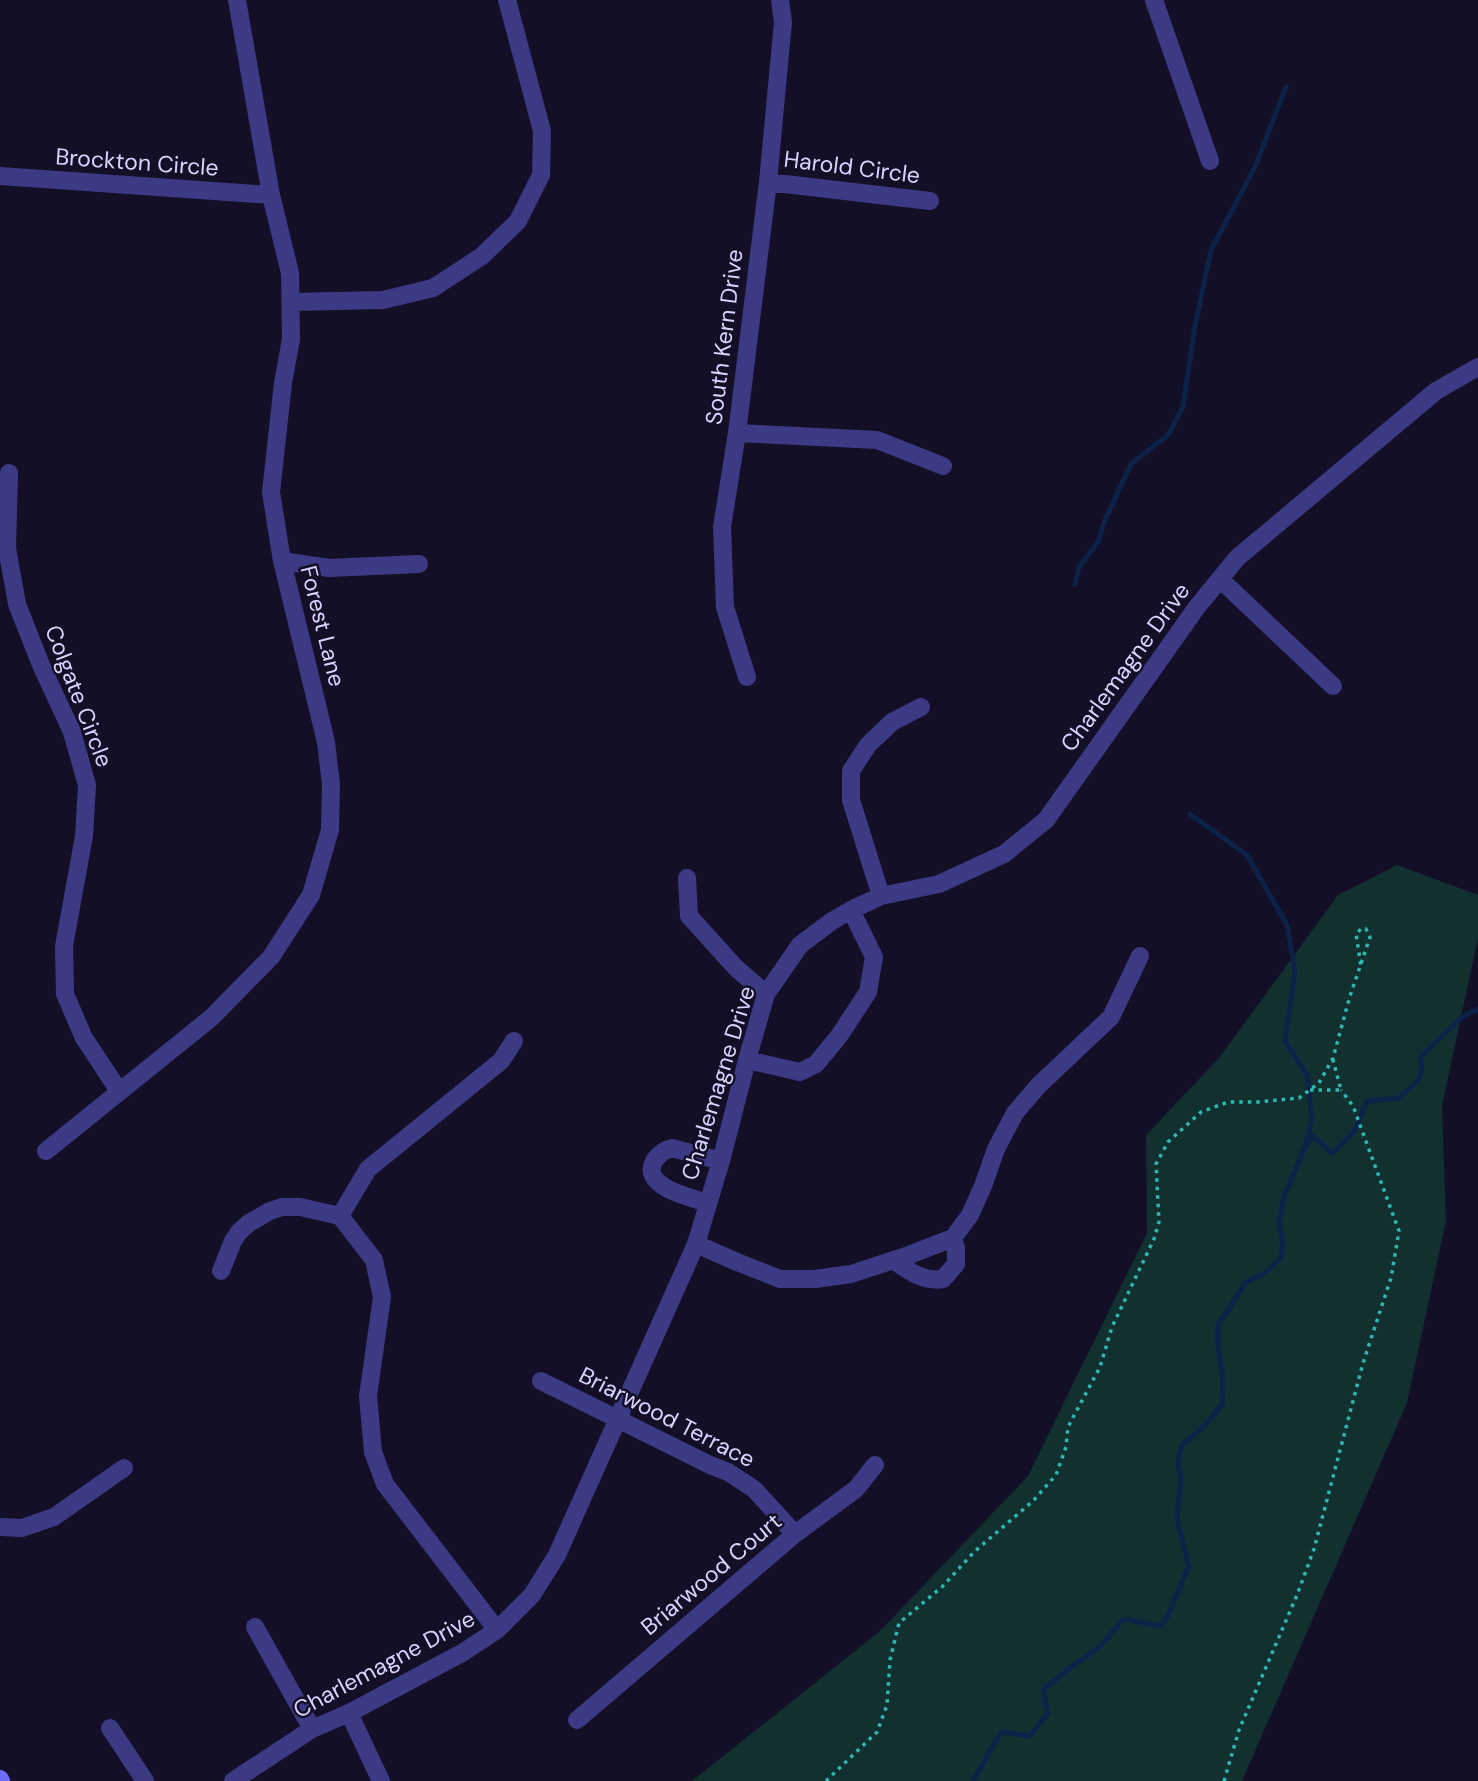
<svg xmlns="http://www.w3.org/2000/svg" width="1478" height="1781" font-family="'DM Sans',sans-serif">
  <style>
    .green { fill: #12302f }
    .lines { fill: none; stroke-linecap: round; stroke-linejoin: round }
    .stream { stroke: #0c2248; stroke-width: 5 }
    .path { stroke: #2fb8b0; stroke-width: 3.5; stroke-dasharray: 3.5 5; stroke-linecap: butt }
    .street { stroke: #3d3a85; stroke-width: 18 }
    .secondary { stroke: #6f6bff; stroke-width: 18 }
    .labels { text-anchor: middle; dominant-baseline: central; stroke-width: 5; stroke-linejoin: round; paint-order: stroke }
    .street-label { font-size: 23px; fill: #d9d4ff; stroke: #130f26 }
  </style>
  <rect width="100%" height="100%" fill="#130f26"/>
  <!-- green -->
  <path class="green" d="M1397 865 1478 895V938L1442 1106 1446 1221 1407 1403 1242 1781H692L880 1631 1028 1476 1147 1233 1146 1135 1219 1058 1338 895Z"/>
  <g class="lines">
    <!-- stream -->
    <path class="stream" d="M1075 584 1079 567 1098 542 1105 520 1131 464 1168 435 1183 407 1195 326 1211 250 1255 167 1286 87
      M1306 1145 1313 1136 1332 1153 1355 1130 1367 1101 1399 1098 1419 1080 1422 1065 1420 1057 1462 1017 1478 1009
      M973 1781 1001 1732 1030 1736 1048 1713 1043 1690 1070 1668 1101 1646 1123 1619 1162 1626 1170 1611 1189 1566 1177 1519 1181 1477 1178 1465 1181 1446 1204 1426 1222 1405 1223 1379 1218 1347V1325L1231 1306 1245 1283 1267 1272 1281 1258 1283 1242 1279 1222 1284 1197 1305 1147 1312 1120 1307 1075 1285 1042 1295 972 1287 925 1247 855 1190 814"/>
    <!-- path -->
    <path class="path" d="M1310 1090H1341L1333 1060
      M826 1781 877 1732 887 1705 890 1660 899 1623 943 1586 974 1552 1033 1501 1056 1475 1066 1447 1068 1427 1100 1367 1112 1327 1154 1239 1159 1222 1156 1164 1168 1142 1201 1112 1228 1102H1258L1299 1098 1319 1083 1333 1058 1350 996 1370 937 1366 929 1362 928 1356 934 1361 966
      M1224 1781 1239 1730 1297 1595 1314 1549 1363 1363 1391 1278 1399 1231 1353 1106 1341 1090"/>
    <!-- street -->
    <path class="street" d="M1154 0 1210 161
      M0 176 271 195
      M768 182 930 201
      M291 302 383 300 433 288 482 256 518 221 541 175 542 131 507 0
      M737 433 877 440 943 466
      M9 473 7 548 17 604 41 665 72 732 87 785 84 836 64 946 65 994 84 1038 119 1091
      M282 561 329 568 419 564
      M1220 579 1333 686
      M747 677 725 607 722 527 737 433 768 182 783 22 780 0
      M687 878 689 916 736 968 766 994
      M881 896 851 800V771L868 745 892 722 921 707
      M747 1060 800 1072 816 1064 839 1036 868 992 874 957 851 910
      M46 1151 211 1018 271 957 311 895 330 830 331 784 326 742 282 561 271 492 283 383 291 339 290 273 271 195 237 0
      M708 1203C692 1198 640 1187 654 1161 659 1154 664 1150 672 1148L721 1161
      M340 1216 368 1169 501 1061 514 1041
      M696 1244 737 1262 780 1279H815L851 1274 909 1255 953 1238 970 1215 983 1186 996 1149 1015 1113 1038 1086 1111 1017 1140 956
      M893 1260C909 1271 923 1282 943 1279L956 1264V1248L953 1238
      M221 1271 233 1241 239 1232 249 1223 270 1211 282 1207H300L340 1216 374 1260 382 1297 368 1396 373 1452 385 1484 497 1630
      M541 1381 710 1465 728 1472 754 1489 795 1534
      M0 1527 22 1528 54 1517 124 1468
      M255 1627 312 1729
      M349 1713 381 1781
      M577 1720 795 1534 856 1489 875 1465
      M110 1728 145 1781
      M233 1781 312 1729 349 1713 462 1653 497 1630 532 1595 557 1555 696 1244 721 1161 747 1060 766 994 800 945 832 921 851 910 881 896 939 884 1004 854 1046 820 1197 607 1237 558 1436 391 1478 367"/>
    <!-- secondary -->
    <path class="secondary" d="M0 1779 1 1781"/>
  </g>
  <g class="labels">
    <!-- street labels -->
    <g class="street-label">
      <text transform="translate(137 162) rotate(4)">Brockton Circle</text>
      <text transform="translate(852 167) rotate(7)">Harold Circle</text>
      <text transform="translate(724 337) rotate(-83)">South Kern Drive</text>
      <text transform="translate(323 626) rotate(76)">Forest Lane</text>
      <text transform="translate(1125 667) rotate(-54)">Charlemagne Drive</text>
      <text transform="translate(79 696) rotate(69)">Colgate Circle</text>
      <text transform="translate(718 1083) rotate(-73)">Charlemagne Drive</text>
      <text transform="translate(667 1417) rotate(27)">Briarwood Terrace</text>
      <text transform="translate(711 1574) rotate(-40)">Briarwood Court</text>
      <text transform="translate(384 1664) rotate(-28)">Charlemagne Drive</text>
    </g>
  </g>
</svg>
